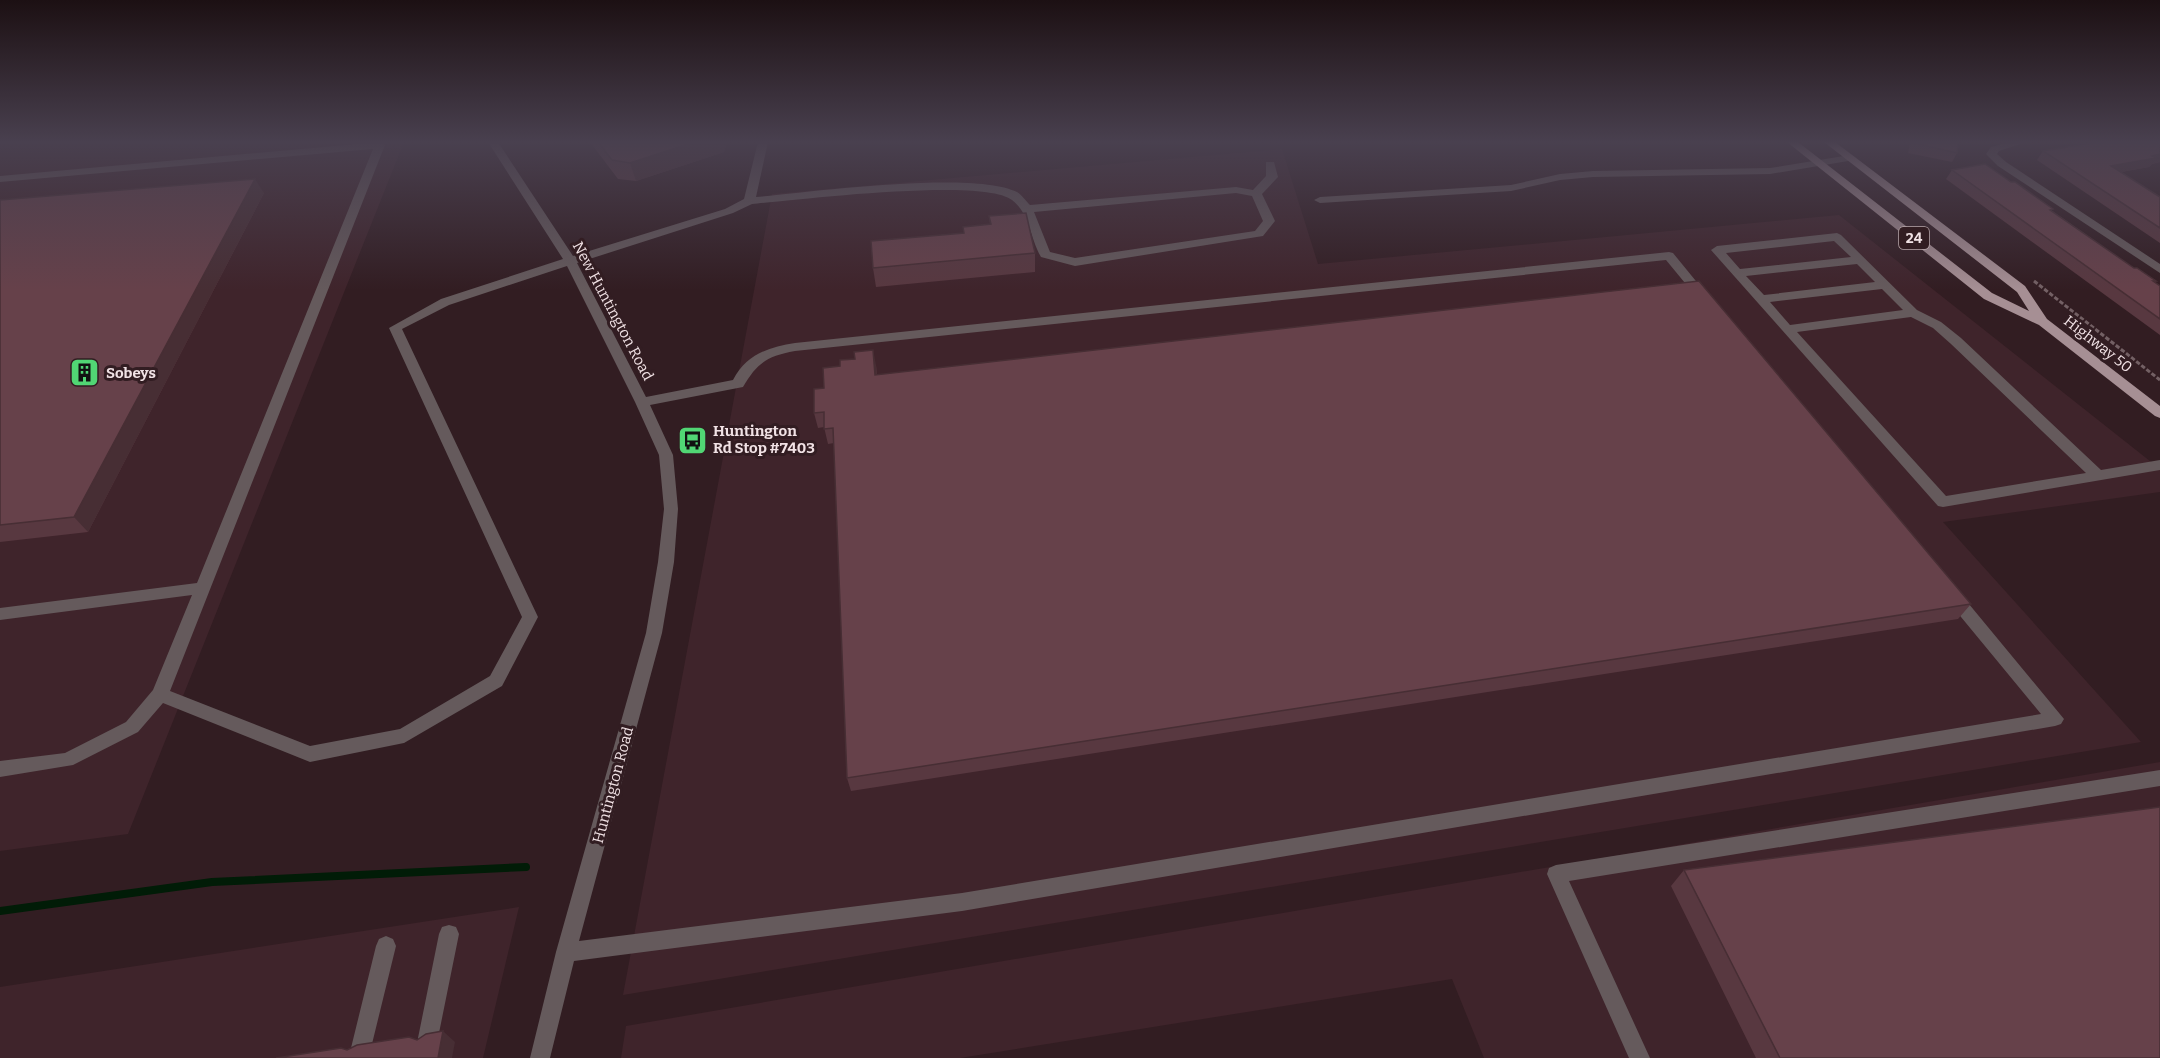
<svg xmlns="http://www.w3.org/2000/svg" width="2160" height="1058" font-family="Bitter,serif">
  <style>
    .built { fill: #3f242b }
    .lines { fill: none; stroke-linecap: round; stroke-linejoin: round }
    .stream { stroke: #011c07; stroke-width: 8 }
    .path { stroke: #736064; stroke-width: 3; stroke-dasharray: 4.5 2; stroke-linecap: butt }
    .minor { fill: #655a5c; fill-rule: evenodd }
    .major { fill: #a68f94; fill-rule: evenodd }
    .wall { fill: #583840 }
    .shaded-wall { fill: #472e34 }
    .building { fill: #66414a; stroke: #472e34; stroke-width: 1.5 }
    .labels { text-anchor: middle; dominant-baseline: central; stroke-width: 6; stroke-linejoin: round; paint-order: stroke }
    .shield { fill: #321d22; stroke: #b8a7aa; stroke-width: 1.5 }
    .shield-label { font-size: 14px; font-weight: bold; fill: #f1e2e5 }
    .street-label { font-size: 15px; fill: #f1e2e5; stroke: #321d22 }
    .poi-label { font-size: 15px; font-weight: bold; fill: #f1e2e5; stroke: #321d22; text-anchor: start }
  </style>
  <rect width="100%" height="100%" fill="#321d22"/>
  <!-- built -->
  <path class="built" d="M0 142H404L128 834 0 851Z
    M1282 149 1318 264 1839 215 2160 469V492L1943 522 2141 742 623 995 772 194Z
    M2160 762V1058H1484L1452 979 960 1058H621L626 1026Z
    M519 907 483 1058H0V987Z"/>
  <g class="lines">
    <!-- stream -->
    <path class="stream" d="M0 911 212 882 526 867"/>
    <!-- path -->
    <path class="path" d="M2034 281 2160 380"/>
    <!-- minor -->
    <path class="minor" d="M380 142 385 145 170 691 310 746 400 729 490 676 522 617 389 328 441 299 563 259 488 142H498L573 256 725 209 744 199 758 142H768L756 197C810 192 973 170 1017 192 1022 195 1026 201 1030 205L1236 187 1253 190 1266 176V162H1274L1278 177 1262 194 1275 221 1263 236 1075 266 1041 257C1030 238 1030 214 1012 200 983 177 796 200 752 204L733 213 577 263 646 397 733 380C746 355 768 347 795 343L1669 252 1673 253 1709 297 1707 300H1699L1666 260 795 351C767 356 757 363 743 387L650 405 673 455 678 509 674 562 662 633 579 941 962 893 2041 714 1947 600 1945 596 1947 592H1959L2064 719 2061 724 2055 726 962 911 574 961 550 1058H530L556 952 646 633 658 562 664 509 659 455 635 402 567 266 449 305 402 329 538 617 502 686 404 743 310 762 163 703 138 732 73 765 0 777V761L65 753 126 722 153 690 192 595 0 620V608L197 583 373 149 0 182V176ZM1236 193 1252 196 1263 221 1255 231 1075 258 1050 252 1034 212Z
      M2010 142H2026L1999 151 1997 154 2006 162 2160 264V273L1998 166 1986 154 1991 147Z
      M1850 155 1855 158 1854 160 1770 174 1593 177 1560 180 1511 191 1320 203 1314 200 1320 197 1511 185 1560 174 1593 171 1770 168Z
      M1837 233 1841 235 1917 310 1941 322 1961 338 2101 470 2160 460V470L1943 507 1938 506 1711 250 1717 246ZM1834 241 1851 257 1740 269 1726 253ZM1857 264 1875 282 1764 295 1746 276ZM1882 289 1903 310 1790 325 1770 302ZM1911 317 1933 328 1951 344 2086 473 1946 496 1797 332Z
      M2160 770V786L1569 881 1650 1058H1629L1547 874 1549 868 1556 865Z
      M449 925 456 927 459 934 438 1038 435 1045 428 1048 421 1045 418 1038 439 934 442 927Z
      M386 936 393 939 396 946 371 1048 368 1055 360 1058 354 1055 351 1048 376 946 379 939Z"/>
    <!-- major -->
    <path class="major" d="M1787 142H1798L1992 293 2029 311 2017 292 1824 142H1835L2025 286 2047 319 2160 406V418L2155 416 2039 325 1984 299Z"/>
  </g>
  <!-- wall -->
  <path class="wall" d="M590 142H727L724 152 636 181 618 179Z
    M1910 142H1958L1957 153 1952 162 1908 153Z
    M2160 142V162L2152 164 2149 167 2121 172 2160 197V243L2037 160 2043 151Z
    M1952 170 2011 182 2134 268 2156 281 2155 282 2160 286V335L1946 179Z
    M264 193 88 532 0 542V200Z
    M989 216 1035 253V272L876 287 873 268 964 233 990 224Z
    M876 365 877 375 1971 604 1958 619 851 791 847 778 834 443 828 444 824 427 818 428 814 413 824 388Z
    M1684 870 2160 1058H1756L1671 886Z"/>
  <!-- shaded-wall -->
  <path class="shaded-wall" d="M694 142H727L724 152 636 181 630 163Z
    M2160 154V162L2152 164 2149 167 2104 175 2111 166Z
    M255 179 264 193 88 532 74 517Z
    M873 350 876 365 878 389 875 375Z
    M443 1031 455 1042 452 1058H438Z"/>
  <!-- building -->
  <path class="building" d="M598 142H694L630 163 612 160Z
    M1914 142H1958L1957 153 1914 143Z
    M2097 142H2160V154L2152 156 2156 158 2111 166 2160 197V228L2043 151Z
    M1985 164 2011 182H2015L2053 209 2050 210 2134 268H2137L2156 281H2153L2160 286V319L1952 170Z
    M255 179 74 517 0 525V200Z
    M1026 213 1035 253 873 268 871 241 964 233 963 227 991 224 989 216Z
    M1699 281 1971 604 847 778 833 428 824 429V412L814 413V389L824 388 823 368 840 366V360L855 359 854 352 873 350 875 375Z
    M2160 807V1058H1780L1684 870Z
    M443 1031 438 1058H276L341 1048 347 1050 357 1045 409 1037 417 1040 426 1034Z"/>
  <!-- sky -->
  <linearGradient id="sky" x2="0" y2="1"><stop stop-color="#1c1013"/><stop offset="0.49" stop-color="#49404f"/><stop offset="1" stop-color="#49404f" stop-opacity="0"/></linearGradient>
  <rect width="2160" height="290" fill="url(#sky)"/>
  <!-- icons -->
  <defs>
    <symbol id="building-square" viewBox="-11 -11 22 22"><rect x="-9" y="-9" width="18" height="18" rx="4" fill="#51d674" stroke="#321d22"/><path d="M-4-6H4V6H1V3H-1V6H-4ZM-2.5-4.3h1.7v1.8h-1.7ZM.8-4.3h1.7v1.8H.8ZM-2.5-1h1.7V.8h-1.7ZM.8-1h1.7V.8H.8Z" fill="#111"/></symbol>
    <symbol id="bus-square" viewBox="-11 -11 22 22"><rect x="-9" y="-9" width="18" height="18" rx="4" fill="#51d674" stroke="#321d22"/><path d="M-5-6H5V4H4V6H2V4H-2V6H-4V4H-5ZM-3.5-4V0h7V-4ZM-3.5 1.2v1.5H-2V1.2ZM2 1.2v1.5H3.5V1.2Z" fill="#111"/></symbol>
  </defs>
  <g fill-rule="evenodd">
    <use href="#building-square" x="68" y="356" width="33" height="33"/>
    <use href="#bus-square" x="676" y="424" width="33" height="33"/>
  </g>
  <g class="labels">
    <!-- shield labels -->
    <rect class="shield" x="1899" y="227" width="30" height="22" rx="4.5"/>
    <g class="shield-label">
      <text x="1914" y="238">24</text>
    </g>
    <!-- street labels -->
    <g class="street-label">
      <text transform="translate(613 311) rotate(62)">New Huntington Road</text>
      <text transform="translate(2098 344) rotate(38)">Highway 50</text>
      <text transform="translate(613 785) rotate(-75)">Huntington Road</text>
    </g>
    <!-- poi labels -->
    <g class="poi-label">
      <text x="106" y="373">Sobeys</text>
      <text x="713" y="431">Huntington<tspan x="713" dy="17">Rd Stop #7403</tspan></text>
    </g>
  </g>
</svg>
